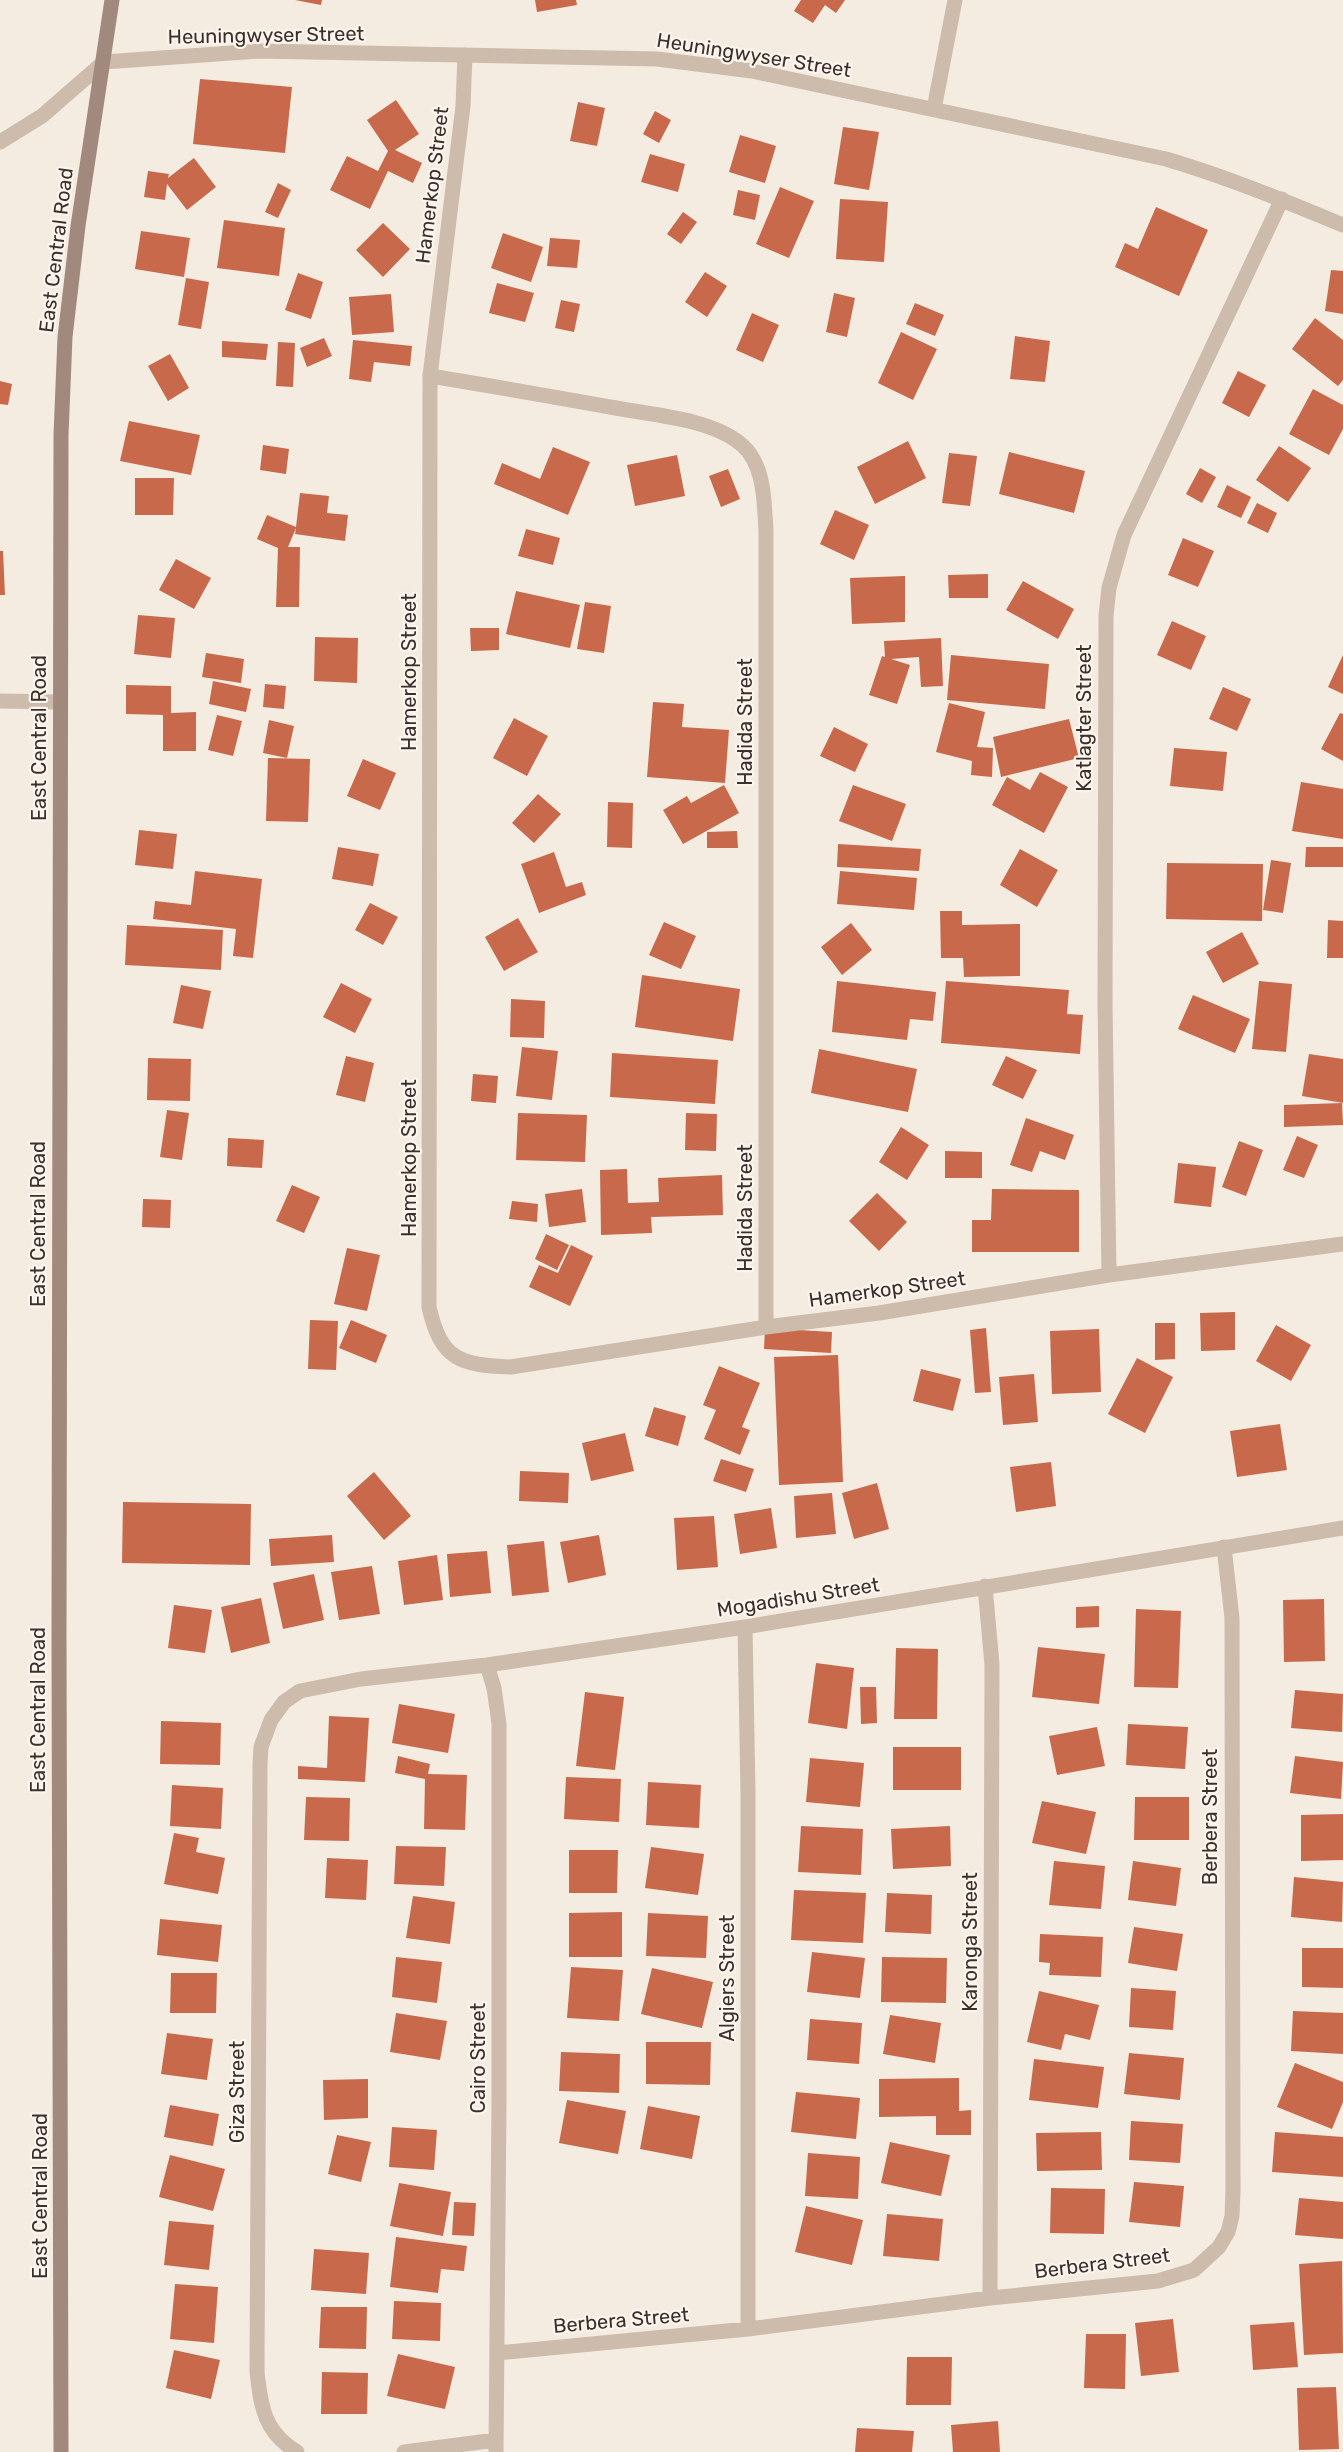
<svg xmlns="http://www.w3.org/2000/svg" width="1343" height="2452" font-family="Rubik,sans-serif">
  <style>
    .building { fill: #c8694b }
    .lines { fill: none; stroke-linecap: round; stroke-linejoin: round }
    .street { stroke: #cdbbac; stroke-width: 15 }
    .secondary { stroke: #a18a7d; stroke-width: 15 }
    .labels { text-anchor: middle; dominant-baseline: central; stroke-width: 4.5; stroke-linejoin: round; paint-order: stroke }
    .street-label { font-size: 20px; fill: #3b302b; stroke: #fbf5ee }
  </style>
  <rect width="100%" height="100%" fill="#f4ebe1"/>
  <!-- building -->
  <path class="building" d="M295 0H322L321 5Z
    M535 0H576L577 5 537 12Z
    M801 0H845L836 13 825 5 813 23 794 11Z
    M200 79 292 87 285 153 193 144Z
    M396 100 419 134 395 150 422 163 413 183 388 171 370 209 330 190 347 156 378 171 388 151 367 120Z
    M578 102 605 108 597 146 570 141Z
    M655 111 671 120 659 143 643 134Z
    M843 127 879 132 869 190 834 184Z
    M740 135 776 146 765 183 729 172Z
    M650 154 685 164 678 192 641 182Z
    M194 158 216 187 187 210 167 184 165 200 144 197 148 171 169 174 168 178Z
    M278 183 291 190 278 218 265 212Z
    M780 187 814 201 789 258 756 244Z
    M738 190 760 195 755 220 733 215Z
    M840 199 888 202 884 262 836 259Z
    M1156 207 1208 230 1179 296 1115 267 1125 243 1138 249Z
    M683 212 697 222 681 244 667 234Z
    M224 220 285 228 279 276 217 268Z
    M383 223 410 249 383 277 356 250Z
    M141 231 190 238 184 277 135 269Z
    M503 233 543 247 531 282 491 268Z
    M550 238 580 240 577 268 547 266Z
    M1331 270 1343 271V314L1325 311Z
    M705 272 727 286 707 317 685 302Z
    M298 273 323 282 311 319 285 310Z
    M186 278 209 282 201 329 178 325Z
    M497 283 534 293 525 322 489 313Z
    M834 293 855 298 847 337 826 332Z
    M391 294 394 332 352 335 349 297Z
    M561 300 580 304 574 332 555 328Z
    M915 303 944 315 935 336 906 324Z
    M752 313 779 325 763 362 736 350Z
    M1315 318 1343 340V380L1338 386 1292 349Z
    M901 332 937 349 913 400 878 383Z
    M1015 336 1050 341 1045 382 1010 379Z
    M324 338 332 356 307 367 300 348Z
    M353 340 412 346 410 366 374 362 371 382 349 379Z
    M222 341 268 344 266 360 222 357Z
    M278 342 295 343 293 387 276 386Z
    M170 354 189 388 168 401 148 366Z
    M1238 371 1266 385 1249 417 1222 403Z
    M0 381 12 384 8 405 0 404Z
    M1313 389 1343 405V429L1329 455 1289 434Z
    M129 421 200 435 191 475 120 461Z
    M908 441 926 478 875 504 857 467Z
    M263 445 289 449 286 474 260 470Z
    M1279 446 1311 468 1288 502 1256 480Z
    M553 447 590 462 568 515 494 484 502 463 540 479Z
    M1009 452 1085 471 1074 513 999 494Z
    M949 453 977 456 970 506 942 503Z
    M677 455 685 496 635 506 627 465Z
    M1200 468 1216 477 1202 503 1186 494Z
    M728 469 740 499 721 507 709 476Z
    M135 478H174L173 515H135Z
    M1227 485 1251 497 1241 518 1217 507Z
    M300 493 329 496 327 513 348 515 345 541 295 534 296 528 288 547H300L299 607H276L278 548 257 539 267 515 296 527Z
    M1257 503 1277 513 1268 533 1247 523Z
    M835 510 869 525 854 560 820 544Z
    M526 529 560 538 553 565 518 556Z
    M1183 538 1214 551 1198 587 1168 575Z
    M0 551H3L5 595H0Z
    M176 559 211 578 194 609 159 590Z
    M988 574V598H949L948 575Z
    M905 576V622L852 624 850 578Z
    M1023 581 1074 609 1058 639 1006 610Z
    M516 591 580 605 570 648 506 634Z
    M585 602 611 606 604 653 577 649Z
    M138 615 175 618 171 658 134 654Z
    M1172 621 1206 636 1191 670 1157 655Z
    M470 628H499V650L471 651Z
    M315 637 358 638 357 683 314 681Z
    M941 638 943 686 921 687 919 657 891 659 910 665 897 704 869 695 882 656 885 657 884 641Z
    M206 653 244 659 241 683 202 677Z
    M951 655 1049 664 1045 709 947 700Z
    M1343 655V694L1328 687Z
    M213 681 251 689 246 712 209 704Z
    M265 684 286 686 284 709 263 707Z
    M126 685 171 686V713L196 712V751H163V715L126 714Z
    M1223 687 1251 699 1237 731 1209 719Z
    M653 702 684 704 682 727 729 730 725 783 647 777Z
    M949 703 985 712 977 747 993 748 992 777 971 775 972 761 936 752Z
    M1340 713 1343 714V761L1321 749Z
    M217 715 242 721 233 756 208 750Z
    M514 718 548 736 527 776 493 758Z
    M1069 719 1079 758 1001 777 993 737Z
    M269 720 294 726 287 758 263 753Z
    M834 727 868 744 855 772 820 756Z
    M1174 748 1227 752 1223 791 1170 786Z
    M268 758 310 759 308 822 266 821Z
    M363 759 396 773 380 810 347 796Z
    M1040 772 1068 787 1044 833 992 805 1007 777 1030 790Z
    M1301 782 1343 789V839L1292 831Z
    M724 785 739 813 683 844 663 810 687 796 691 803Z
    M853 785 906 804 892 841 839 821Z
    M538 794 561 814 534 843 512 823Z
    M608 802 633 803 632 848 607 847Z
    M139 830 177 834 173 869 135 865Z
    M737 831 738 848H707V832Z
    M838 844 921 849 919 871 837 867Z
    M338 847 379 854 373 886 332 879Z
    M1306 847H1343V867H1305Z
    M1020 849 1058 870 1037 907 1000 885Z
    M554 852 566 887 582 882 586 895 539 913 521 864Z
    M1271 860 1291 863 1283 913 1263 910Z
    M1167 863 1263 864 1262 921 1166 919Z
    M195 871 262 879 253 958 233 956 236 929 153 919 155 901 191 905Z
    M840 871 917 878 914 910 837 904Z
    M370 903 398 917 383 945 355 930Z
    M940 911H962V925L1020 924V976L964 977 963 958H941Z
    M518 918 538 952 504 971 485 937Z
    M1328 920 1343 921V958H1327Z
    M664 922 696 936 681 969 649 955Z
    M851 923 872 950 842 975 821 947Z
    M127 925 223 930 221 970 125 965Z
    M1242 932 1259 964 1223 983 1206 952Z
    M642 975 740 989 733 1041 635 1027Z
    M837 981 936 992 933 1021 910 1019 907 1040 832 1032Z
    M946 981 1069 990 1067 1014 1083 1015 1080 1054 941 1043Z
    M1259 981 1292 984 1286 1052 1252 1049Z
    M341 983 372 999 355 1033 323 1017Z
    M181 985 211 991 203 1029 173 1023Z
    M1193 995 1250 1019 1235 1053 1178 1029Z
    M511 999 545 1001 544 1038 510 1037Z
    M522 1047 558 1051 552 1100 516 1096Z
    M819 1049 917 1069 908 1112 811 1093Z
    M612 1053 718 1060 715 1104 610 1097Z
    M1309 1054 1343 1059V1103L1302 1096Z
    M346 1056 374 1063 365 1102 336 1095Z
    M1006 1056 1037 1070 1023 1099 992 1085Z
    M148 1058 191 1059 190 1101 147 1100Z
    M473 1074 498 1076 496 1103 471 1101Z
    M1342 1103 1343 1125 1284 1127V1105Z
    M167 1110 189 1113 182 1160 160 1157Z
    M518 1113 587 1115 585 1162 516 1160Z
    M686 1113 717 1114 716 1151 685 1150Z
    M1026 1118 1074 1135 1065 1160 1040 1151 1032 1172 1010 1165Z
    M901 1127 929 1145 907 1180 879 1162Z
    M1297 1136 1318 1145 1304 1178 1283 1170Z
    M228 1138 264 1140 262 1168 227 1166Z
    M1239 1141 1263 1150 1246 1196 1222 1187Z
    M945 1151 982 1152V1178H945Z
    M1178 1163 1216 1167 1211 1207 1174 1203Z
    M627 1169 628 1203 659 1202 658 1178 722 1175 723 1215 651 1217 652 1233 601 1235 600 1170Z
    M292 1185 320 1197 304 1233 276 1221Z
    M582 1189 586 1222 549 1227 545 1194Z
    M992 1189 1079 1190V1252H972V1220H991Z
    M877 1193 907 1222 879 1251 849 1221Z
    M143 1199 171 1200 170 1228 142 1227Z
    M512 1201 538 1204 537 1222 509 1219Z
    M546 1234 569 1245 557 1270 535 1259Z
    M571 1245 593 1256 570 1306 529 1287 539 1265 558 1273Z
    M347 1248 380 1255 367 1311 334 1304Z
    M1235 1312V1350L1201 1351 1200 1313Z
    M310 1320 338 1321 336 1370 308 1369Z
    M351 1320 387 1335 376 1363 339 1348Z
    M1155 1323H1175V1359L1155 1360Z
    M1276 1325 1311 1345 1291 1381 1256 1361Z
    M765 1328 832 1332 831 1353 764 1349Z
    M986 1328 991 1392 975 1393 970 1330Z
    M1099 1329 1101 1392 1052 1394 1050 1331Z
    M838 1355 843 1482 779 1485 774 1357Z
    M1137 1358 1173 1377 1145 1433 1108 1414Z
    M719 1366 760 1383 742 1427 750 1430 740 1455 704 1439 716 1410 703 1405Z
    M921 1369 961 1379 953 1411 913 1401Z
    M1034 1374 1038 1422 1003 1425 999 1377Z
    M654 1407 686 1416 678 1446 645 1436Z
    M1280 1424 1287 1470 1237 1477 1230 1431Z
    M625 1433 634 1471 591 1481 582 1443Z
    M721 1459 754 1469 746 1492 713 1481Z
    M1051 1462 1056 1506 1016 1512 1010 1467Z
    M520 1471 569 1473 568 1503 519 1501Z
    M374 1472 411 1516 384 1540 347 1496Z
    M877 1483 889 1529 854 1539 842 1493Z
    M832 1493 836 1534 796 1538 794 1496Z
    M123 1502 251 1504 250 1565 122 1563Z
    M771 1508 777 1548 740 1554 734 1514Z
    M714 1516 718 1567 677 1570 674 1518Z
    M332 1535 334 1562 271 1566 269 1539Z
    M599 1535 606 1575 568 1583 560 1542Z
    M544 1541 549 1592 512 1596 507 1545Z
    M487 1551 491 1593 450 1597 447 1554Z
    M437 1555 443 1600 404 1605 398 1561Z
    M372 1566 380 1614 339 1620 331 1572Z
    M314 1574 324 1620 283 1629 273 1583Z
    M261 1598 270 1643 231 1653 221 1607Z
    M1324 1599 1325 1661 1284 1662 1283 1600Z
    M174 1605 212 1610 205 1653 168 1648Z
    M1099 1606V1627L1076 1628V1607Z
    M1136 1609 1181 1611 1178 1688 1134 1687Z
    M1038 1647 1105 1654 1099 1704 1032 1697Z
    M896 1648 938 1649 937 1719H894Z
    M816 1663 854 1668 847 1729 808 1723Z
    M860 1687H876L877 1723 861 1724Z
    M1295 1690 1343 1694 1342 1732 1291 1728Z
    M585 1692 624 1697 615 1770 576 1766Z
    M399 1704 455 1714 448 1753 392 1743Z
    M329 1716 369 1718 365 1782 298 1779V1766L327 1768Z
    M161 1721 221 1723 220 1765 160 1764Z
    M1128 1724 1188 1727 1185 1769 1126 1765Z
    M1097 1727 1105 1766 1057 1775 1049 1736Z
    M893 1747H961V1790H893Z
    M398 1756 430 1764 428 1774 467 1775 465 1830 424 1829 425 1779 395 1773Z
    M1295 1756 1343 1762 1341 1799 1290 1793Z
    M810 1758 864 1763 860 1807 806 1802Z
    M566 1777 621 1779 619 1822 564 1819Z
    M648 1782 701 1785 699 1828 646 1825Z
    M172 1785 223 1788 221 1829 170 1826Z
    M306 1797 350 1798 349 1841 304 1840Z
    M1135 1797H1189V1840H1134Z
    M1042 1801 1096 1812 1086 1854 1032 1843Z
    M1343 1814V1860L1301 1861V1815Z
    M801 1826 863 1829 861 1875 798 1872Z
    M950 1826 951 1866 893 1869 891 1829Z
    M174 1833 199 1838 196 1852 225 1858 218 1894 164 1884Z
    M396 1846 446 1847 444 1886 394 1884Z
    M651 1847 704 1854 698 1895 645 1888Z
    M569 1850H618L617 1893H569Z
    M327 1858 368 1860 366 1900 325 1898Z
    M1054 1861 1105 1866 1101 1909 1049 1905Z
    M1133 1861 1181 1868 1176 1906 1128 1900Z
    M1294 1877 1343 1882 1342 1922 1291 1917Z
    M794 1890 866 1893 863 1943 791 1940Z
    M887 1893 932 1895 931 1934 885 1932Z
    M413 1896 455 1902 450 1944 406 1938Z
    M622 1912V1957H569V1913Z
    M648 1913 708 1916 706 1958 646 1956Z
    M160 1919 222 1925 218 1962 157 1955Z
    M1134 1927 1183 1934 1177 1971 1128 1963Z
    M1040 1934 1103 1937 1101 1977 1049 1975 1050 1963 1039 1962Z
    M1302 1948H1343V1988L1302 1987Z
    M812 1952 865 1958 860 1998 807 1992Z
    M396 1957 442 1962 437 2003 392 1997Z
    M882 1957 947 1958 946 2003 881 2002Z
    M571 1967 623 1970 619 2021 567 2018Z
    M652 1968 713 1982 702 2028 641 2014Z
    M171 1973H217L216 2013H170Z
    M1131 1988 1176 1991 1173 2030 1129 2027Z
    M1039 1991 1099 2005 1090 2040 1065 2034 1061 2050 1027 2042Z
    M1293 2011 1343 2013V2054L1291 2051Z
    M396 2013 447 2021 440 2060 390 2052Z
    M890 2015 941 2023 935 2063 883 2054Z
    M810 2019 862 2023 859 2064 807 2060Z
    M167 2033 213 2039 207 2080 161 2074Z
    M646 2042H711L710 2085 646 2084Z
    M561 2052 620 2054 619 2093 559 2091Z
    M1129 2053 1184 2058 1180 2100 1124 2094Z
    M1034 2059 1104 2067 1098 2108 1029 2100Z
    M1295 2063 1343 2082V2102L1332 2129 1277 2107Z
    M959 2078V2111L971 2110V2135H936V2116L879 2117V2079Z
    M368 2079V2118L324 2120 323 2080Z
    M796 2092 860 2098 856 2139 791 2132Z
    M567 2100 626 2111 618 2154 559 2143Z
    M170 2105 219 2114 213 2146 164 2137Z
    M648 2106 700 2116 692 2159 640 2149Z
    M1131 2121 1183 2124 1180 2163 1129 2160Z
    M392 2127 437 2130 434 2170 389 2167Z
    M1101 2132 1102 2170 1037 2171 1036 2133Z
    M1275 2132 1343 2137V2177L1272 2172Z
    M337 2135 371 2142 361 2182 328 2174Z
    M890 2142 950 2155 941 2196 881 2183Z
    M808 2153 860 2157 858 2199 805 2196Z
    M170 2155 225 2169 213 2211 159 2197Z
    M1134 2182 1184 2186 1180 2227 1129 2222Z
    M399 2183 451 2192 443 2236 390 2226Z
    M1051 2188 1105 2189 1104 2234 1050 2233Z
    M1299 2198 1343 2202V2239L1295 2235Z
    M454 2202 476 2203 474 2236 452 2235Z
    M806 2206 863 2220 852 2265 795 2252Z
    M887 2214 943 2219 939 2261 883 2256Z
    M169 2221 214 2225 209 2270 164 2265Z
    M396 2237 467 2246 464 2271 441 2269 438 2293 390 2287Z
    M314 2249 369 2253 366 2294 311 2290Z
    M1342 2261 1343 2353 1304 2355 1299 2264Z
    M175 2284 218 2287 214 2343 170 2339Z
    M394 2301 441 2303 440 2341 392 2339Z
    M321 2307H367L366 2349 319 2348Z
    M1173 2319 1179 2372 1141 2376 1135 2323Z
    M1294 2322 1298 2367 1253 2370 1250 2325Z
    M1086 2334H1126L1125 2389 1084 2388Z
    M174 2350 220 2360 211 2399 166 2388Z
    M398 2354 455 2367 445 2409 387 2396Z
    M907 2357H952L951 2405H906Z
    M322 2372 368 2373 367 2414H321Z
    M1336 2387 1339 2449 1299 2450 1297 2388Z
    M998 2421 1000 2452H953L951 2425Z
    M857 2428 914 2431 912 2452H855Z"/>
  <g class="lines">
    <!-- street -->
    <path class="street" d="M465 55 463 106 430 376 429 1307C441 1360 460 1365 511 1367L766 1327 879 1313 1109 1275 1343 1244
      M934 109 955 0
      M0 142 42 116 104 62 260 51 657 59 752 71 1166 159C1227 177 1285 201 1343 225
      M430 376C492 386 554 397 616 408 653 415 713 419 742 445 765 465 764 502 766 531V1327
      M0 701 60 702
      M1109 1275 1105 1004 1106 616 1109 588 1124 535 1282 199
      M985 1586 992 1665 990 2298
      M745 1627 748 1793V2329
      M487 1665 494 1688 499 1724V2102L496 2452
      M497 2353 748 2329 990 2298 1158 2281 1194 2270 1219 2247 1228 2232 1232 2216 1233 2191 1232 1618 1224 1547
      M297 2452C264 2432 261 2407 257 2372L260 1764 261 1747 271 1720 284 1702 300 1691 361 1679 487 1665 745 1627 1343 1528
      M404 2452 496 2440"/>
    <!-- secondary -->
    <path class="secondary" d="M61 2452 59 1637 61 435 65 337 78 226 112 0"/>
  </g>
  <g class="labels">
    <!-- street labels -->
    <g class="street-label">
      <text transform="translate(266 35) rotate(-1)">Heuningwyser Street</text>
      <text transform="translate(754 55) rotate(9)">Heuningwyser Street</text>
      <text transform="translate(432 185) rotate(-83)">Hamerkop Street</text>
      <text transform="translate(56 250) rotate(-83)">East Central Road</text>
      <text transform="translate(409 672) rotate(-90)">Hamerkop Street</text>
      <text transform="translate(1084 718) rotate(-90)">Katlagter Street</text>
      <text transform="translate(745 722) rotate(-90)">Hadida Street</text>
      <text transform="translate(39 738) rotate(-90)">East Central Road</text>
      <text transform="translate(409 1158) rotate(-90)">Hamerkop Street</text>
      <text transform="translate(745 1208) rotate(-90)">Hadida Street</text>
      <text transform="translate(38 1224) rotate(-90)">East Central Road</text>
      <text transform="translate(887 1289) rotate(-8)">Hamerkop Street</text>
      <text transform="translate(798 1597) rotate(-9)">Mogadishu Street</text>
      <text transform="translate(38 1710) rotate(-90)">East Central Road</text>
      <text transform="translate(1210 1817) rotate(-90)">Berbera Street</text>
      <text transform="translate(970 1942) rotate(-90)">Karonga Street</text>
      <text transform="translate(727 1978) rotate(-90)">Algiers Street</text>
      <text transform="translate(478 2058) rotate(-90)">Cairo Street</text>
      <text transform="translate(237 2092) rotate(-90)">Giza Street</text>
      <text transform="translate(40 2196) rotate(-90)">East Central Road</text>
      <text transform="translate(1102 2263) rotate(-7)">Berbera Street</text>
      <text transform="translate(621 2320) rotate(-5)">Berbera Street</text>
    </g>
  </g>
</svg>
